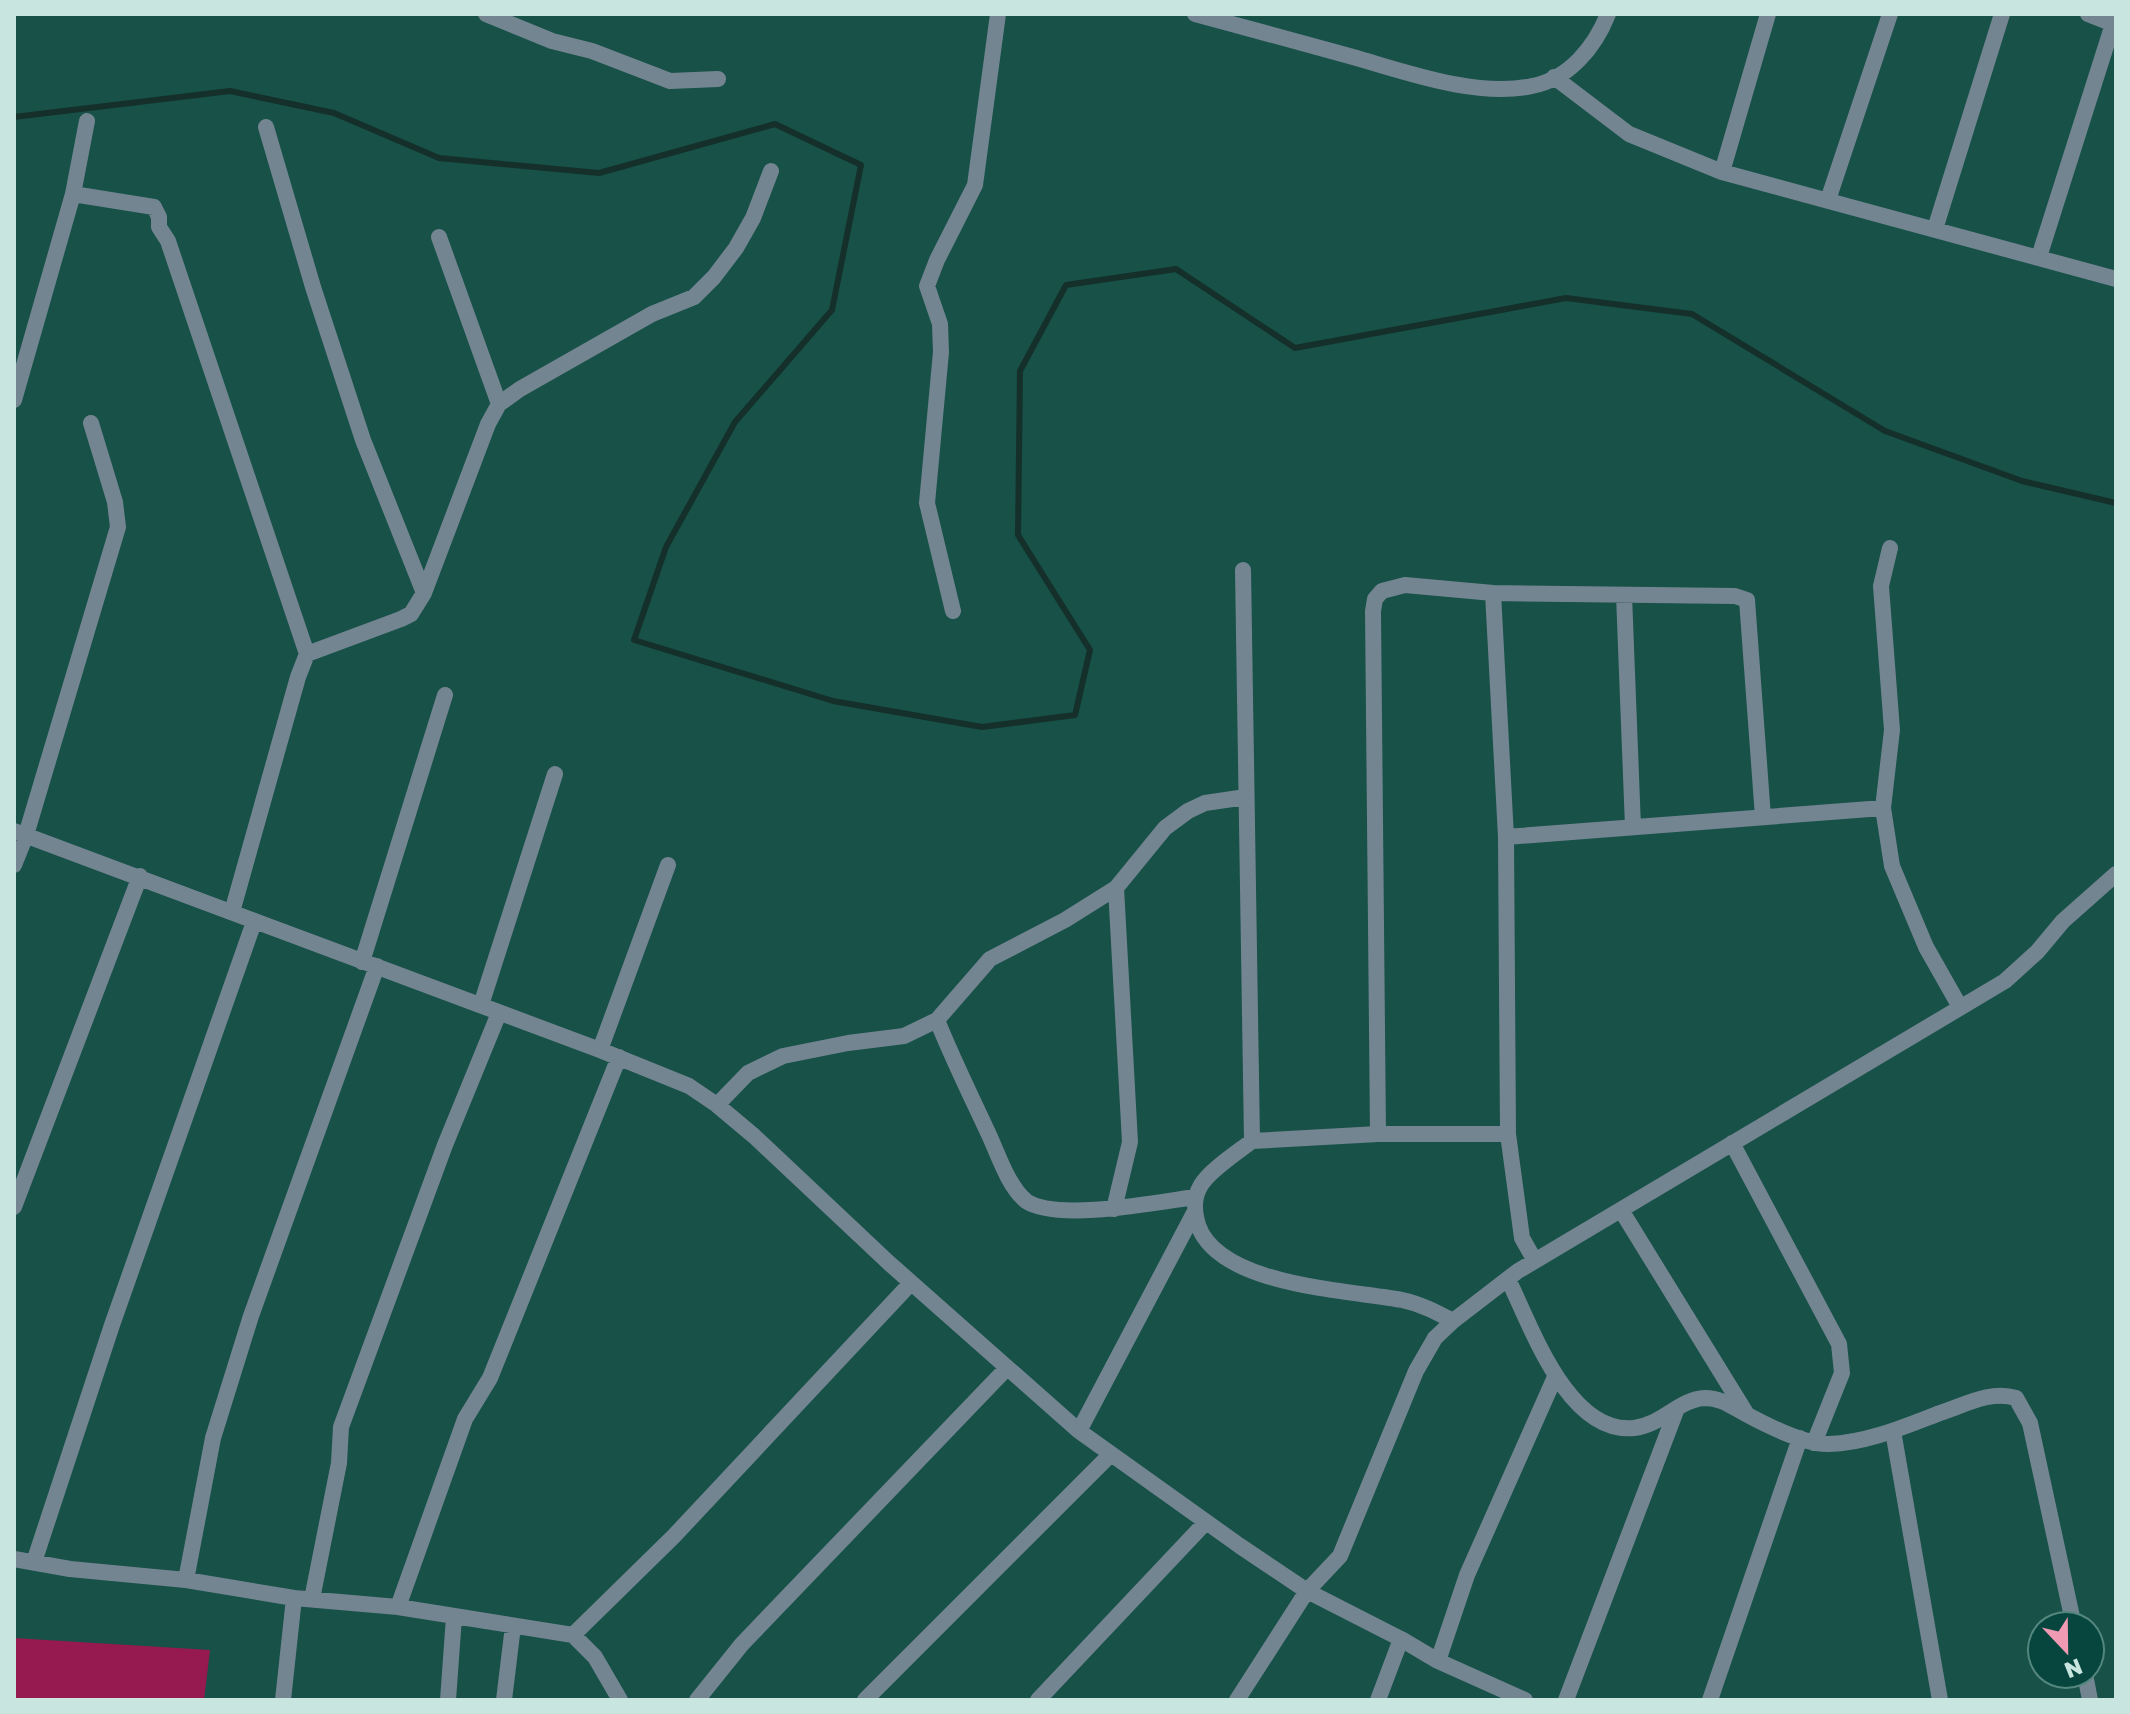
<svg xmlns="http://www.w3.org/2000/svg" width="2130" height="1714" font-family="'Golos Text',sans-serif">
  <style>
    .green { fill: #961950 }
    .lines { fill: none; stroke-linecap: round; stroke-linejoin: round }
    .stream { stroke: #15302b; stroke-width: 6 }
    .street { stroke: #748592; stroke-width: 16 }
  </style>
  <rect width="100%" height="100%" fill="#175148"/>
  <!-- green -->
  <path class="green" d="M14 1638 210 1650 204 1700H14Z"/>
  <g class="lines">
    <!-- stream -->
    <path class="stream" d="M14 117 230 91 334 113 439 158 599 173 775 124 861 165 832 310 735 422 666 547 634 640 833 701 982 727 1075 715 1090 650 1018 535 1020 371 1066 285 1176 269 1295 348 1566 298 1692 314 1885 431 2022 481 2116 503"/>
    <!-- street -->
    <path class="street" d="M486 14 552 41 592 51 670 81 718 79
      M1195 14C1248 28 1301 43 1353 57 1406 72 1477 98 1532 86 1569 79 1595 47 1608 14
      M2088 14 2116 25
      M1554 77 1629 134 1722 172 2116 279
      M266 127 313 287 363 440 424 593
      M1722 172 1768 14
      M73 194 154 207 159 217V227L168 241 307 654
      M1828 200 1890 14
      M1935 229 2002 14
      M439 237 499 404
      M2039 257 2113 24
      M14 400 73 194 87 121
      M1890 548 1881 586 1892 730 1883 808 1892 866 1926 947 1960 1007
      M1243 570 1252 1141C1238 1152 1210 1170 1201 1185 1193 1198 1194 1211 1198 1225 1219 1286 1348 1290 1402 1300 1421 1304 1436 1312 1453 1321
      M1493 593 1506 837 1508 1134 1522 1238 1535 1261
      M1624 595 1633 827
      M953 611 927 503 941 352 940 324 927 286 937 260 975 185 998 14
      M14 831 600 1050 689 1086 717 1105 754 1136 889 1263 1079 1431 1240 1546 1307 1591 1401 1639 1438 1661 1525 1700
      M1506 837 1883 808
      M14 865 26 835 118 527 115 502 91 423
      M232 912 298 677 307 654 401 619 411 614 424 593 488 424 499 404 520 389 652 314 694 297 714 277 736 248 753 218 771 171
      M362 962 445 695
      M481 1005 555 774
      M937 1020C953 1060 972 1098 990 1137 999 1157 1009 1187 1026 1201 1056 1222 1159 1202 1195 1197
      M600 1050 668 865
      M717 1105 748 1073 783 1056 848 1043 904 1036 937 1020 990 959 1065 920 1116 888 1165 828 1188 811 1205 803 1246 797
      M1378 1134 1373 611 1375 599 1382 591 1405 585 1493 593 1735 596 1747 600 1763 817
      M1252 1141 1378 1134H1508
      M1732 1143 1839 1344 1842 1373 1814 1443
      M14 1207 140 876
      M1114 1209 1130 1142 1116 888
      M1621 1210 1746 1413
      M1508 1279C1531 1326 1568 1435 1634 1428 1662 1425 1679 1399 1705 1398 1721 1398 1731 1406 1744 1413 1766 1425 1805 1445 1829 1444 1867 1443 1906 1426 1940 1413 1965 1405 1990 1390 2016 1398L2030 1423 2074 1626
      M1079 1431 1194 1213
      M1893 1431 1940 1700
      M14 1559 70 1569 186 1580 294 1598 398 1607 573 1635 595 1657 620 1700
      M34 1562 112 1325 254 922
      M186 1580 213 1438 251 1316 377 966
      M312 1599 339 1463 341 1427 445 1145 499 1013
      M398 1607 465 1419 490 1378 619 1057
      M573 1635 674 1536 911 1283
      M1438 1661 1467 1575 1555 1377
      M2085 1674 2090 1700
      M283 1700 294 1598
      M448 1700 454 1617
      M504 1700 513 1626
      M697 1700 742 1644 1007 1368
      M865 1700 1111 1454
      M1038 1700 1206 1522
      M1237 1700 1307 1591 1340 1556 1416 1371 1435 1338 1453 1321 1518 1271 2005 981 2037 952 2063 921 2116 874
      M1378 1700 1401 1639
      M1566 1700 1676 1411
      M1710 1700 1800 1438"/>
  </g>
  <!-- border -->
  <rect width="2130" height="1714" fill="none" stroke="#c9e5df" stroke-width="32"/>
  <!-- north arrow -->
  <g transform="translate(2066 1650) rotate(158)"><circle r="38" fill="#06463e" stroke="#54867e" stroke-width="2"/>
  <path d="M0-6L14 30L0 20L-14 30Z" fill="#f19ab4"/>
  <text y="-12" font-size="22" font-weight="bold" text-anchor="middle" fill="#c9e5df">N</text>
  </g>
</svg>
